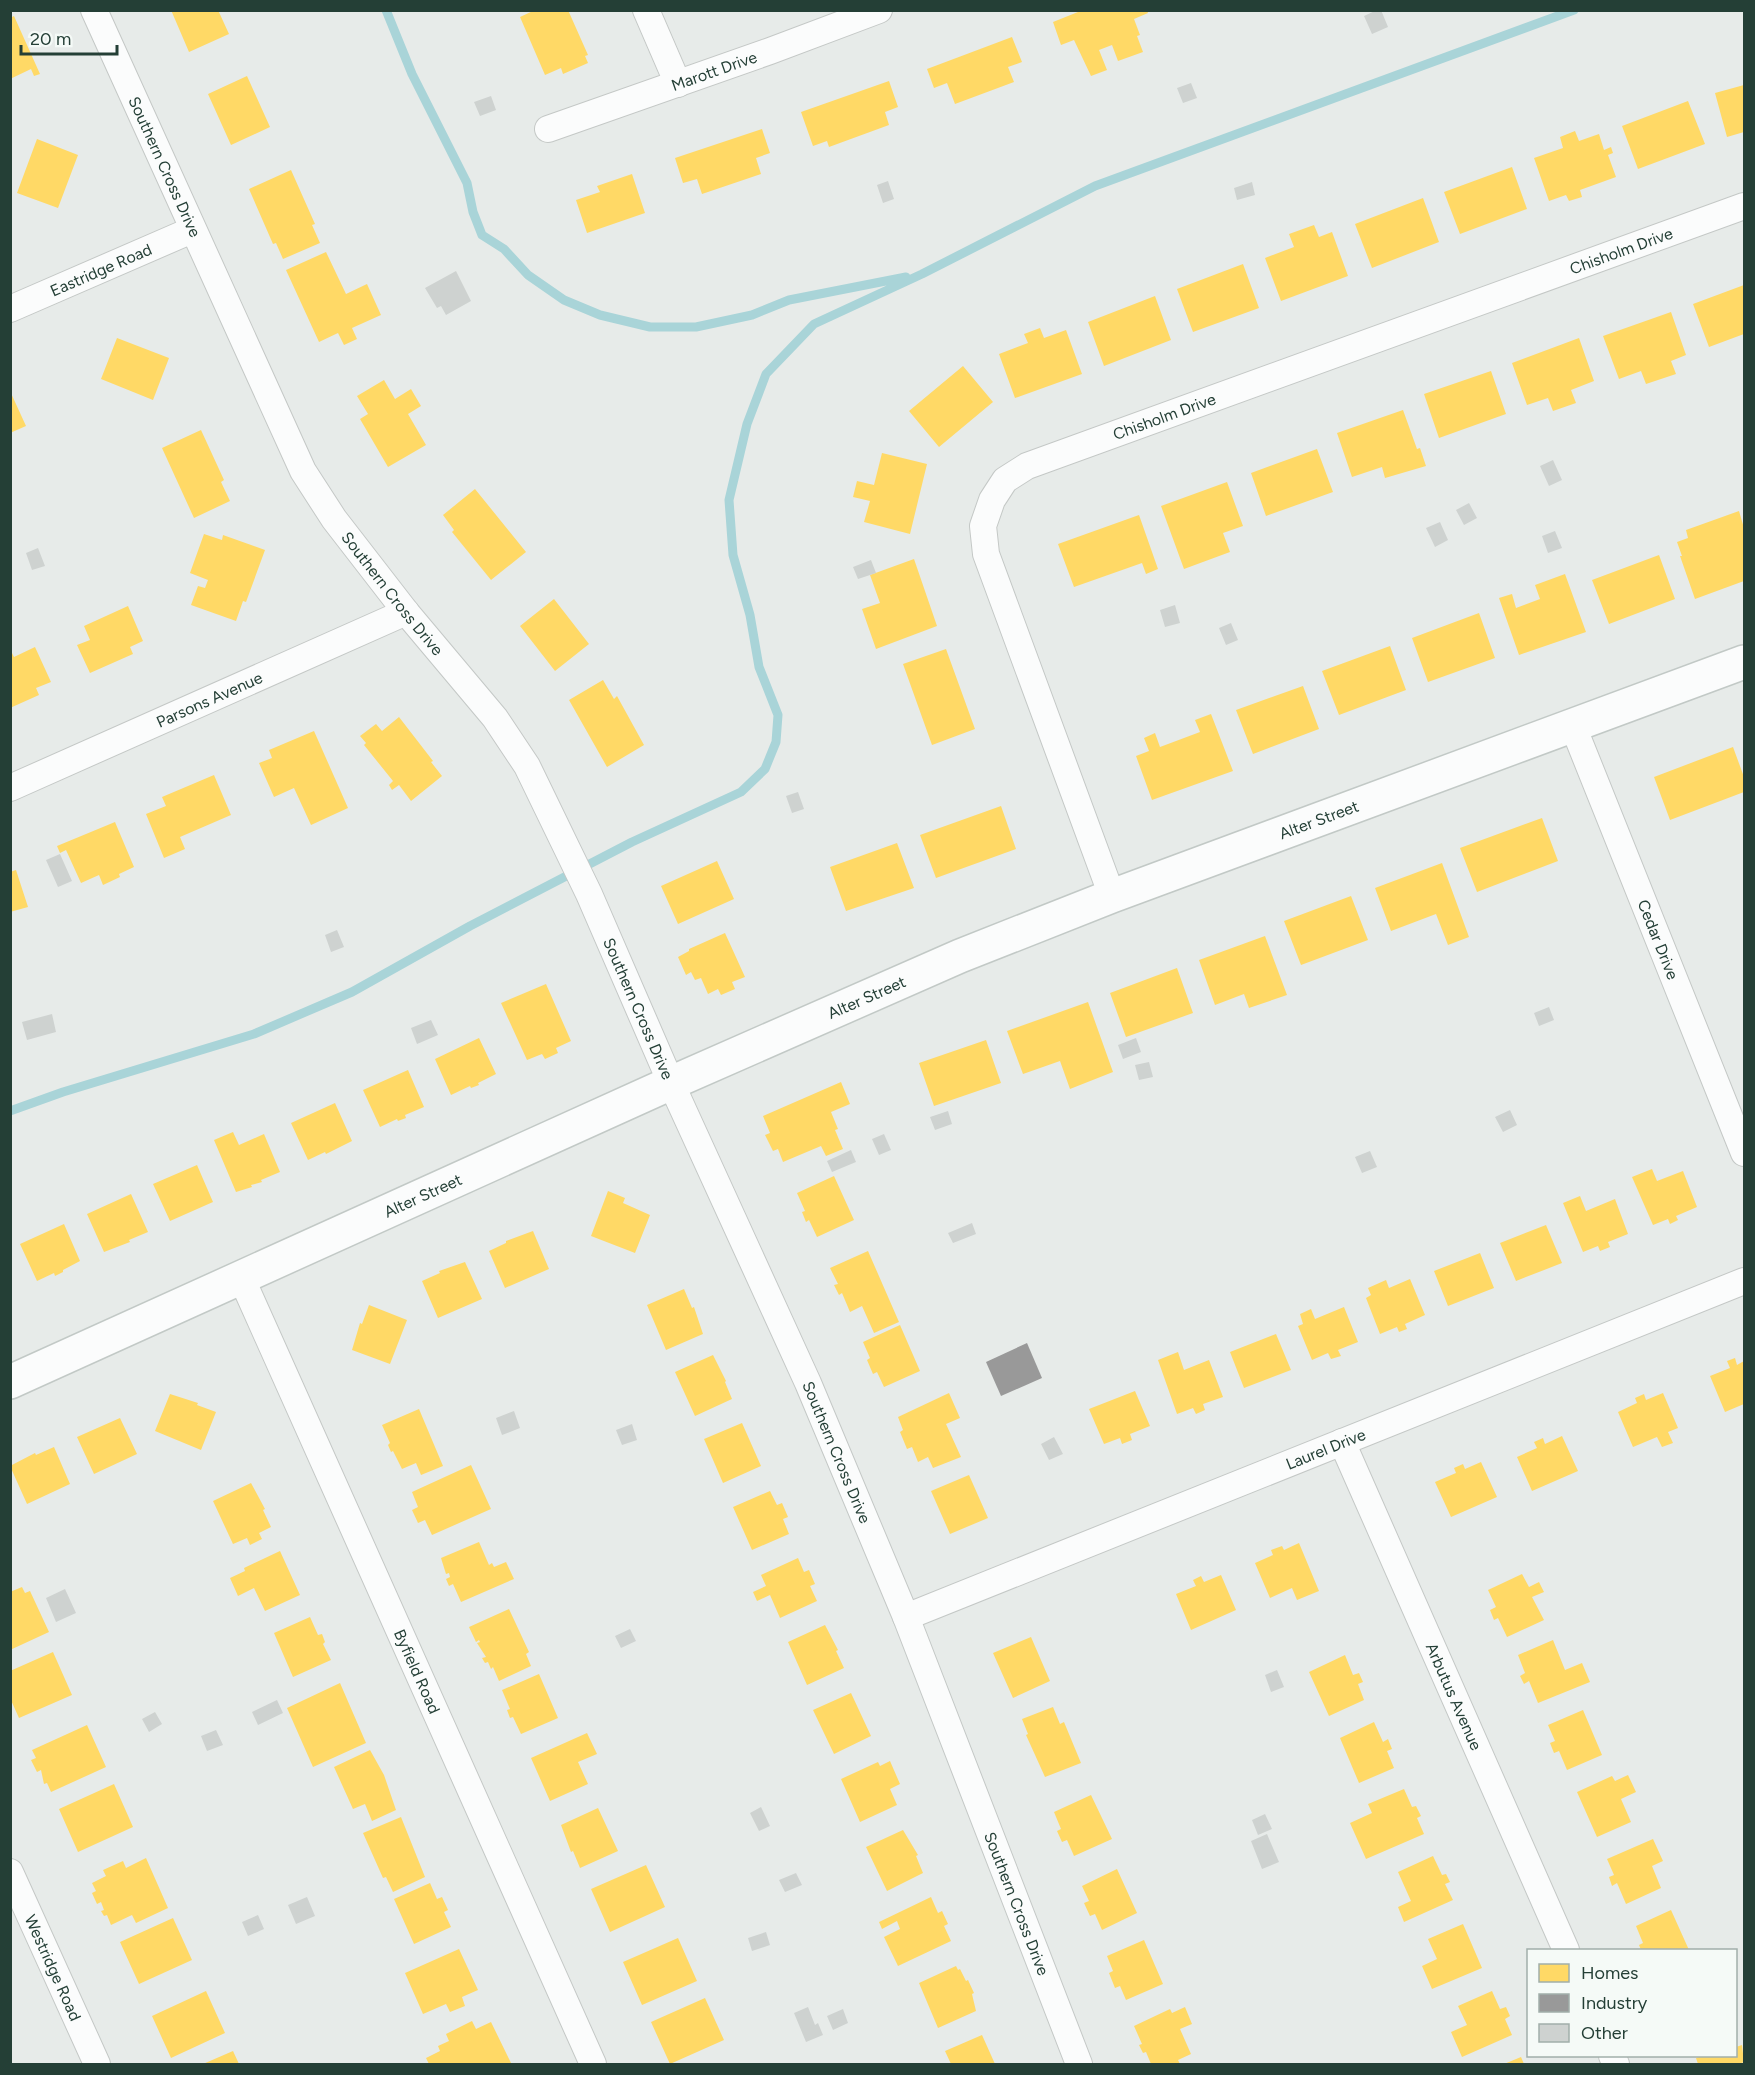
<svg xmlns="http://www.w3.org/2000/svg" width="1755" height="2075" font-family="Figtree,sans-serif">
  <style>
    .homes { fill: #ffd966 }
    .industry { fill: #999 }
    .lines { fill: none; stroke-linecap: round; stroke-linejoin: round }
    .stream { stroke: #a9d4d8; stroke-width: 9 }
    .building { fill: #ced2d0 }
    .street-casing { stroke: #c4c8c6; stroke-width: 28 }
    .secondary-casing { stroke: #c2c9c6; stroke-width: 36 }
    .street { stroke: #fbfcfc; stroke-width: 26 }
    .secondary { stroke: #fbfcfc; stroke-width: 33 }
    .labels { text-anchor: middle; dominant-baseline: central; stroke-width: 6; stroke-linejoin: round; paint-order: stroke }
    .street-label { font-size: 16px; fill: #243f36; stroke: #f5faf7 }
  </style>
  <rect width="100%" height="100%" fill="#e7ebe9"/>
  <!-- homes -->
  <path class="homes" d="M171 10H218L229 34 189 52Z
    M535 10H568L588 55 585 56 588 63 563 74 561 68 545 75 520 17Z
    M1083 10H1147L1148 13 1134 19 1140 35 1137 36 1143 52 1118 61 1112 45 1099 50 1107 70 1091 76 1074 40 1061 45 1053 22Z
    M14 16 40 74 34 76 31 69 10 79V18Z
    M1012 37 1022 62 1008 67 1014 82 955 104 947 83 934 88 927 69Z
    M247 76 270 127 231 145 208 94Z
    M889 81 898 107 885 112 889 125 829 147 827 141 813 146 801 112Z
    M1744 85V132L1727 137 1715 93Z
    M1688 101 1705 144 1638 169 1622 126Z
    M762 129 770 153 756 158 761 174 702 194 697 179 683 183 675 158Z
    M1575 131 1579 141 1599 134 1604 150 1611 147 1613 153 1608 155 1616 177 1580 190 1582 197 1569 201 1566 195 1549 201 1534 158 1563 148 1560 137Z
    M37 139 78 155 58 208 17 193Z
    M1512 167 1527 209 1460 234 1444 192Z
    M291 170 315 224 312 225 320 243 283 259 276 243 273 244 249 189Z
    M632 174 645 213 587 233 576 200 600 192 597 186Z
    M1423 198 1439 242 1372 268 1355 224Z
    M1314 225 1319 237 1332 232 1348 276 1281 301 1265 258 1294 247 1289 234Z
    M326 252 346 294 367 284 381 315 352 328 357 339 344 345 338 333 319 342 286 270Z
    M1243 264 1259 308 1193 332 1177 289Z
    M1744 285V334L1709 347 1693 304Z
    M1155 296 1171 340 1104 366 1088 322Z
    M1671 312 1686 355 1671 361 1676 374 1646 384 1641 371 1619 379 1603 336Z
    M1040 328 1044 338 1066 330 1082 374 1015 398 999 354 1028 343 1024 334Z
    M117 338 169 358 153 400 101 379Z
    M1579 338 1594 381 1571 390 1576 403 1553 411 1548 398 1527 405 1512 363Z
    M963 366 993 402 939 447 909 411Z
    M1491 371 1506 414 1439 438 1424 394Z
    M384 380 395 399 411 389 421 406 408 414 426 445 388 467 360 419 368 414 357 396Z
    M10 391 26 426 10 433Z
    M1403 410 1417 449 1420 448 1426 466 1385 478 1382 467 1352 477 1337 433Z
    M201 430 224 480 221 482 230 501 194 518 162 448Z
    M1317 449 1333 492 1266 516 1251 473Z
    M882 453 927 464 910 534 864 522 870 501 853 497 857 481 874 485Z
    M1227 482 1243 526 1223 533 1230 552 1184 569 1161 506Z
    M475 489 526 552 491 580 452 532 454 530 443 515Z
    M1739 511 1744 528V581L1695 599 1680 556H1682L1677 542 1688 538 1686 530Z
    M1139 515 1158 569 1146 574 1142 563 1074 587 1058 544Z
    M204 534 222 540 223 535 265 550 246 602 243 601 236 621 191 605 198 586 205 588 208 580 190 573Z
    M1659 555 1675 599 1609 624 1592 580Z
    M914 559 937 626 876 649 862 609 880 603 870 575Z
    M1565 574 1586 632 1519 655 1499 598 1512 594 1516 608 1540 599 1535 585Z
    M554 599 589 644 555 671 520 626Z
    M128 606 143 641 130 647 133 654 90 673 77 645 90 640 84 626Z
    M1479 613 1495 658 1428 682 1412 638Z
    M1390 646 1406 690 1339 715 1322 671Z
    M35 647 51 682 36 688 39 695 10 708V649L14 657Z
    M946 649 975 729 932 745 903 664Z
    M603 680 614 699 617 696 644 745 607 767 569 700Z
    M1303 686 1319 729 1253 754 1236 710Z
    M1211 714 1233 771 1152 800 1136 756 1149 751 1144 738 1155 733 1160 747 1200 732 1195 720Z
    M399 717 433 761 431 762 442 776 411 801 399 785 392 790 389 785 393 781 364 745 366 743 360 736 376 724 382 731Z
    M314 731 348 808 311 825 294 788 274 797 259 763 272 758 269 750Z
    M1733 747 1744 777V792L1670 820 1654 777Z
    M214 775 231 815 180 837 185 849 164 858 146 814 166 806 162 797Z
    M1001 806 1016 849 936 878 920 835Z
    M1542 818 1558 861 1477 892 1460 848Z
    M115 822 134 867 119 874 120 877 103 885 99 875 81 883 66 850 60 853 57 846Z
    M897 843 914 888 846 911 830 867Z
    M717 861 734 899 678 924 661 886Z
    M1442 863 1469 937 1448 945 1436 914 1391 931 1375 888Z
    M16 870 28 907 10 912V872Z
    M1351 896 1368 940 1301 965 1284 921Z
    M725 933 745 977 732 982 735 989 721 995 718 989 708 994 701 978 695 980 691 972 686 975 678 957 689 951V949Z
    M1265 936 1287 995 1249 1008 1244 994 1215 1005 1199 960Z
    M1177 968 1193 1013 1126 1037 1110 993Z
    M546 984 571 1041 556 1048 558 1053 545 1059 542 1054 527 1060 501 1003Z
    M1088 1002 1113 1072 1070 1089 1060 1061 1023 1074 1007 1031Z
    M479 1038 496 1074 478 1083 479 1085 471 1088 470 1086 451 1095 435 1059Z
    M986 1040 1001 1083 934 1106 919 1063Z
    M408 1070 424 1107 405 1115 406 1118 398 1121 397 1119 380 1127 363 1090Z
    M841 1082 850 1104 831 1112 838 1129 835 1130 843 1149 826 1156 821 1146 783 1162 778 1149 773 1151 765 1135 770 1133 763 1116Z
    M335 1103 352 1141 326 1154 325 1152 308 1160 291 1123Z
    M233 1132 239 1145 264 1134 280 1172 261 1180 262 1182 251 1185 252 1187 236 1192 214 1140Z
    M197 1165 213 1202 170 1221 153 1184Z
    M1652 1169 1657 1181 1683 1171 1697 1207 1676 1216 1678 1220 1670 1224 1668 1219 1653 1225 1632 1177Z
    M834 1176 854 1220 817 1237 809 1220 806 1222 802 1212 805 1211 797 1193Z
    M608 1191 625 1198 623 1203 650 1215 635 1253 591 1236Z
    M131 1194 148 1232 129 1240 130 1242 104 1252 87 1214Z
    M1580 1196 1586 1211 1615 1199 1628 1234 1608 1242 1610 1247 1600 1251 1598 1246 1583 1252 1563 1203Z
    M64 1224 80 1261 63 1270V1272L55 1276 54 1273 37 1281 20 1244Z
    M1546 1225 1562 1263 1516 1281 1500 1243Z
    M533 1231 549 1269 505 1288 489 1251 506 1243V1241Z
    M868 1251 899 1322 874 1333 862 1306 850 1312 842 1293 839 1295 834 1285 838 1284 830 1268Z
    M1480 1253 1494 1288 1448 1306 1434 1271Z
    M465 1262 482 1299 438 1318 422 1281 440 1273 439 1271Z
    M1410 1279 1425 1315 1405 1324 1407 1329 1399 1332 1397 1327 1380 1334 1366 1298 1371 1295 1368 1288 1386 1280 1389 1288Z
    M684 1289 692 1308 694 1307 703 1334 666 1350 647 1305Z
    M369 1305 407 1320 390 1364 352 1350 360 1323 362 1324Z
    M1344 1307 1358 1342 1338 1350 1341 1356 1331 1359 1328 1353 1312 1360 1298 1326 1303 1324 1300 1314 1311 1309 1315 1319Z
    M900 1325 920 1371 884 1387 877 1372 873 1374 867 1360 870 1358 863 1342Z
    M1276 1334 1291 1370 1244 1388 1230 1352Z
    M1178 1352 1184 1370 1209 1360 1223 1397 1203 1404 1205 1410 1196 1414 1193 1408 1177 1414 1158 1360Z
    M713 1355 726 1381 725 1382 732 1399 695 1416 675 1372Z
    M1735 1358 1737 1365 1744 1361V1404L1725 1412 1710 1376 1730 1368 1727 1361Z
    M1135 1391 1150 1426 1130 1434 1132 1440 1122 1444 1120 1438 1104 1444 1089 1409Z
    M949 1393 960 1418 946 1424 961 1457 933 1468 928 1457 918 1462 912 1447 907 1449 900 1432 903 1430 898 1417Z
    M1663 1393 1678 1428 1668 1432 1673 1443 1662 1447 1657 1437 1633 1447 1618 1412 1637 1403 1635 1398 1644 1394 1646 1400Z
    M170 1394 198 1403 197 1405 216 1412 201 1450 155 1431Z
    M419 1409 443 1466 421 1475 416 1463 402 1469 393 1451 391 1452 388 1445 390 1443 382 1425Z
    M120 1418 137 1454 94 1474 77 1437Z
    M742 1423 761 1466 723 1483 704 1439Z
    M1562 1436 1578 1471 1532 1491 1517 1457 1537 1448 1534 1442 1543 1438 1545 1444Z
    M54 1447 70 1484 27 1504 10 1466 35 1453 36 1455Z
    M1481 1462 1497 1497 1451 1517 1435 1482 1456 1473 1454 1468 1463 1464 1465 1469Z
    M471 1465 491 1509 432 1535 425 1520 418 1523 412 1510 418 1507 412 1492Z
    M969 1475 988 1518 950 1534 931 1491Z
    M251 1483 265 1509 263 1510 271 1527 259 1533 262 1539 250 1545 247 1538 233 1544 213 1501Z
    M770 1491 777 1505 782 1503 788 1517 783 1519 789 1534 752 1550 733 1507Z
    M479 1542 489 1565 492 1563 494 1567 506 1562 514 1579 461 1602 453 1584 449 1586 446 1579 450 1577 449 1573 446 1574 441 1558Z
    M1299 1543 1319 1591 1297 1600 1292 1588 1270 1598 1255 1563 1273 1555 1271 1550 1282 1546 1284 1550Z
    M280 1551 300 1595 265 1611 254 1588 238 1596 230 1578 245 1571 244 1568Z
    M798 1558 804 1572 809 1570 815 1584 810 1586 817 1601 780 1618 770 1595 757 1601 753 1592 766 1586 761 1575Z
    M1522 1574 1529 1587 1539 1582 1544 1592 1532 1597 1544 1620 1507 1637 1498 1618 1494 1620 1490 1610 1496 1607 1488 1590Z
    M1221 1575 1236 1610 1191 1630 1176 1594 1196 1586 1193 1580 1201 1576 1204 1582Z
    M22 1587 25 1593 30 1591 49 1632 10 1650V1592Z
    M509 1609 529 1652 526 1654 531 1666 499 1681 493 1667 491 1669 488 1662 485 1663 482 1658 486 1657 477 1643 480 1642 479 1640 476 1642 469 1627Z
    M310 1617 318 1635 322 1634 325 1642 323 1644 331 1660 293 1677 274 1633Z
    M825 1625 838 1650 836 1651 844 1668 807 1685 788 1642Z
    M1031 1637 1050 1681 1013 1698 993 1653Z
    M1553 1640 1565 1670 1582 1663 1590 1682 1538 1703 1529 1681 1524 1684 1520 1676 1525 1673 1518 1655Z
    M53 1652 72 1695 19 1718 10 1698V1671Z
    M1345 1655 1353 1675 1359 1673 1363 1682 1358 1684 1364 1700 1329 1716 1309 1672Z
    M539 1674 558 1718 521 1734 513 1717 510 1718 507 1710 510 1709 502 1690Z
    M340 1683 366 1743 313 1767 287 1708Z
    M851 1693 871 1736 834 1754 813 1710Z
    M1053 1707 1060 1724 1064 1722 1081 1763 1045 1777 1026 1735 1028 1734 1022 1719Z
    M1583 1710 1602 1755 1567 1770 1559 1751 1554 1753 1550 1743 1555 1741 1548 1725Z
    M1374 1722 1383 1742 1388 1739 1392 1749 1387 1751 1394 1768 1359 1783 1340 1738Z
    M87 1725 106 1767 51 1792 47 1783 44 1784 41 1770 37 1772 31 1760 36 1758 32 1750Z
    M587 1733 597 1754 578 1762 588 1784 550 1801 531 1758Z
    M370 1750 384 1775 396 1810 372 1821 365 1804 353 1809 334 1767Z
    M890 1761 900 1784 890 1789 897 1805 860 1822 841 1779 878 1762 880 1766Z
    M1628 1775 1636 1792 1621 1799 1631 1822 1597 1837 1577 1792 1612 1776 1615 1781Z
    M114 1784 133 1827 78 1852 59 1809Z
    M1404 1789 1412 1807 1416 1806 1421 1816 1417 1818 1424 1834 1366 1859 1350 1823 1372 1813 1368 1804Z
    M1091 1795 1112 1839 1074 1856 1067 1840 1062 1842 1057 1831 1061 1829 1054 1812Z
    M598 1808 618 1851 580 1868 573 1851 571 1852 561 1825Z
    M401 1817 425 1877 393 1892 386 1877 383 1878 363 1833Z
    M903 1830 918 1855 916 1856 923 1873 887 1891 866 1847Z
    M1653 1839 1663 1861 1652 1866 1661 1888 1626 1904 1617 1883 1612 1886 1609 1877 1614 1875 1607 1859Z
    M1433 1856 1442 1875 1446 1874 1450 1882 1445 1884 1453 1900 1404 1922 1398 1907 1411 1901 1398 1872Z
    M146 1858 168 1908 136 1923 132 1915 111 1925 107 1915 104 1916 101 1911 104 1910 101 1902 97 1904 92 1893 96 1891 92 1883 106 1876 103 1870 123 1861 126 1868Z
    M646 1865 665 1907 610 1932 591 1889Z
    M1117 1869 1137 1913 1102 1930 1095 1914 1090 1916 1084 1903 1089 1901 1082 1886Z
    M430 1883 437 1899 442 1897 448 1910 444 1912 451 1927 414 1944 394 1899Z
    M931 1897 938 1913 942 1911 948 1924 944 1926 951 1941 898 1966 884 1937 900 1929 897 1921 882 1929 879 1922Z
    M1671 1910 1689 1950H1641L1639 1945 1643 1943 1636 1926Z
    M173 1918 192 1960 139 1984 120 1942Z
    M1463 1924 1482 1968 1432 1989 1422 1966 1437 1959 1428 1939Z
    M678 1938 697 1981 642 2005 623 1962Z
    M1144 1940 1163 1984 1126 2000 1120 1986 1115 1988 1109 1973 1113 1971 1107 1956Z
    M459 1949 478 1990 462 1997 465 2006 450 2012 446 2004 423 2014 405 1973Z
    M956 1966 958 1970 960 1969 966 1981 968 1980 974 1993 972 1994 976 2011 938 2028 919 1983Z
    M206 1991 225 2033 171 2058 152 2016Z
    M1492 1991 1500 2009 1506 2007 1510 2016 1505 2019 1512 2035 1462 2057 1451 2032 1467 2025 1458 2006Z
    M705 1998 724 2040 670 2064 651 2022Z
    M1185 2007 1192 2024 1180 2029 1191 2054 1178 2060 1180 2064H1151L1146 2052 1143 2053 1139 2045 1142 2044 1134 2026 1170 2009 1172 2013Z
    M472 2021 476 2029 491 2022 511 2063 429 2064 426 2058 440 2051 438 2046 449 2041 446 2034Z
    M982 2035 995 2064H951L945 2051Z
    M1742 2045 1744 2062 1739 2064H1698L1696 2058 1702 2056H1736V2047Z
    M233 2051 239 2064H203Z
    M1521 2057 1524 2064H1504Z"/>
  <!-- industry -->
  <path class="industry" d="M1027 1343 1042 1378 1001 1396 986 1362Z"/>
  <g class="lines">
    <!-- stream -->
    <path class="stream" d="M386 10 412 74 467 183 473 212 482 235 504 249 528 275 564 300 600 315 650 327H696L752 315 789 300 906 277
      M10 1111 63 1092 254 1034 352 992 470 926 632 842 741 792 765 769 776 742 778 715 759 667 750 615 733 555 729 500 747 424 766 374 814 324 922 274 1095 186 1574 10"/>
  </g>
  <!-- building -->
  <path class="building" d="M1377 10H1381L1388 27 1372 34 1364 16Z
    M1191 83 1197 98 1183 103 1177 88Z
    M491 96 496 110 480 116 474 102Z
    M888 181 894 199 883 203 877 185Z
    M1252 182 1255 195 1237 200 1234 188Z
    M456 271 471 301 446 315 441 306 437 308 425 288Z
    M1553 460 1562 480 1549 486 1540 466Z
    M1469 503 1477 518 1464 525 1456 510Z
    M1440 522 1448 540 1435 547 1426 528Z
    M1555 531 1562 548 1548 553 1542 536Z
    M38 548 45 566 32 570 26 553Z
    M871 560 876 573 858 579 853 567Z
    M1175 605 1180 623 1165 627 1160 610Z
    M1231 623 1238 640 1226 645 1219 628Z
    M798 792 804 809 792 813 786 796Z
    M60 854 72 881 58 887 46 860Z
    M337 930 344 947 331 952 325 935Z
    M1549 1007 1554 1020 1539 1026 1534 1013Z
    M52 1014 56 1032 27 1040 22 1022Z
    M431 1020 438 1035 417 1044 411 1028Z
    M1136 1038 1141 1052 1123 1059 1118 1045Z
    M1149 1062 1153 1077 1139 1080 1135 1065Z
    M1510 1110 1517 1125 1503 1132 1495 1117Z
    M948 1111 952 1124 935 1130 930 1117Z
    M884 1134 891 1150 879 1155 872 1139Z
    M851 1150 856 1162 832 1172 827 1161Z
    M1370 1151 1377 1167 1362 1173 1355 1157Z
    M972 1223 976 1234 953 1243 948 1233Z
    M514 1411 520 1428 502 1435 496 1418Z
    M632 1424 637 1440 622 1445 616 1430Z
    M1054 1437 1063 1454 1049 1460 1041 1444Z
    M65 1589 76 1613 56 1622 46 1598Z
    M630 1629 636 1641 621 1648 615 1636Z
    M1277 1670 1284 1687 1271 1692 1265 1675Z
    M277 1700 283 1713 258 1725 252 1712Z
    M155 1712 162 1724 149 1732 142 1719Z
    M216 1730 223 1745 207 1751 201 1736Z
    M761 1807 770 1826 759 1831 750 1813Z
    M1265 1814 1272 1829 1258 1835 1252 1820Z
    M1267 1834 1279 1862 1262 1869 1251 1841Z
    M796 1873 802 1885 785 1892 779 1880Z
    M307 1897 315 1916 296 1924 288 1905Z
    M258 1915 264 1929 248 1936 242 1922Z
    M766 1932 770 1945 752 1951 748 1938Z
    M808 2007 815 2025 818 2023 823 2035 806 2042 794 2013Z
    M843 2009 848 2023 833 2030 827 2016Z"/>
  <g class="lines">
    <defs>
      <g id="street">
        <path id="s1" d="M94 10 303 471 334 519 406 612 495 718 527 766 589 894 671 1083 808 1383 906 1617 1079 2064"/>
        <path d="M646 10 678 84"/>
        <path id="s2" d="M548 129 770 51 879 10"/>
        <path id="s3" d="M10 309 192 230"/>
        <path id="s4" d="M1573 726 1744 1153"/>
        <path id="s5" d="M10 788 406 612"/>
        <path id="s6" d="M1112 896 986 554 983 526 992 500 1005 480 1027 466 1744 206"/>
        <path id="s7" d="M241 1277 593 2064"/>
        <path id="s8" d="M1342 1442 1566 1950"/>
        <path id="s9" d="M906 1617 1744 1281"/>
        <path id="s10" d="M10 1872 97 2064"/>
        <path d="M1612 2056 1616 2064"/>
      </g>
      <g id="secondary">
        <path id="s11" d="M10 1382 671 1083 960 956 1112 896 1744 662"/>
      </g>
    </defs>
    <!-- street casing -->
    <use href="#street" class="street-casing"/>
    <!-- secondary casing -->
    <use href="#secondary" class="secondary-casing"/>
    <!-- street -->
    <use href="#street" class="street"/>
    <!-- secondary -->
    <use href="#secondary" class="secondary"/>
  </g>
  <g class="labels">
    <!-- street labels -->
    <g class="street-label">
      <text stroke="none"><textPath href="#s2" startOffset="176">Marott Drive</textPath></text>
      <text stroke="none"><textPath href="#s1" startOffset="172">Southern Cross Drive</textPath></text>
      <text stroke="none"><textPath href="#s6" startOffset="1102">Chisholm Drive</textPath></text>
      <text stroke="none"><textPath href="#s3" startOffset="99">Eastridge Road</textPath></text>
      <text stroke="none"><textPath href="#s6" startOffset="616">Chisholm Drive</textPath></text>
      <text stroke="none"><textPath href="#s1" startOffset="658">Southern Cross Drive</textPath></text>
      <text stroke="none"><textPath href="#s5" startOffset="218">Parsons Avenue</textPath></text>
      <text stroke="none"><textPath href="#s11" startOffset="1425">Alter Street</textPath></text>
      <text stroke="none"><textPath href="#s4" startOffset="230">Cedar Drive</textPath></text>
      <text stroke="none"><textPath href="#s11" startOffset="939">Alter Street</textPath></text>
      <text stroke="none"><textPath href="#s1" startOffset="1144">Southern Cross Drive</textPath></text>
      <text stroke="none"><textPath href="#s11" startOffset="453">Alter Street</textPath></text>
      <text stroke="none"><textPath href="#s9" startOffset="452">Laurel Drive</textPath></text>
      <text stroke="none"><textPath href="#s1" startOffset="1630">Southern Cross Drive</textPath></text>
      <text stroke="none"><textPath href="#s7" startOffset="432">Byfield Road</textPath></text>
      <text stroke="none"><textPath href="#s8" startOffset="278">Arbutus Avenue</textPath></text>
      <text stroke="none"><textPath href="#s1" startOffset="2116">Southern Cross Drive</textPath></text>
      <text stroke="none"><textPath href="#s10" startOffset="105">Westridge Road</textPath></text>
    </g>
  </g>
  <!-- border -->
  <rect width="1755" height="2075" fill="none" stroke="#243f36" stroke-width="24"/>
  <!-- legend -->
  <rect x="1527" y="1949" width="210" height="108" fill="#f5faf7" stroke="#a1afaa" stroke-width="1.5"/>
  <rect x="1539" y="1964" width="30" height="18" fill="#ffd966" stroke="#a1afaa" stroke-width="1.5"/>
  <text x="1581" y="1979" font-size="18" fill="#243f36">Homes</text>
  <rect x="1539" y="1994" width="30" height="18" fill="#999999" stroke="#a1afaa" stroke-width="1.5"/>
  <text x="1581" y="2009" font-size="18" fill="#243f36">Industry</text>
  <rect x="1539" y="2024" width="30" height="18" fill="#ced2d0" stroke="#a1afaa" stroke-width="1.5"/>
  <text x="1581" y="2039" font-size="18" fill="#243f36">Other</text>
  <!-- scale -->
  <path d="M21 45v9h96v-9" fill="none" stroke="#243f36" stroke-width="3"/>
  <text x="30" y="45" font-size="18" fill="#243f36" stroke="#f5faf7" stroke-width="4.5" paint-order="stroke">20 m</text>
</svg>
